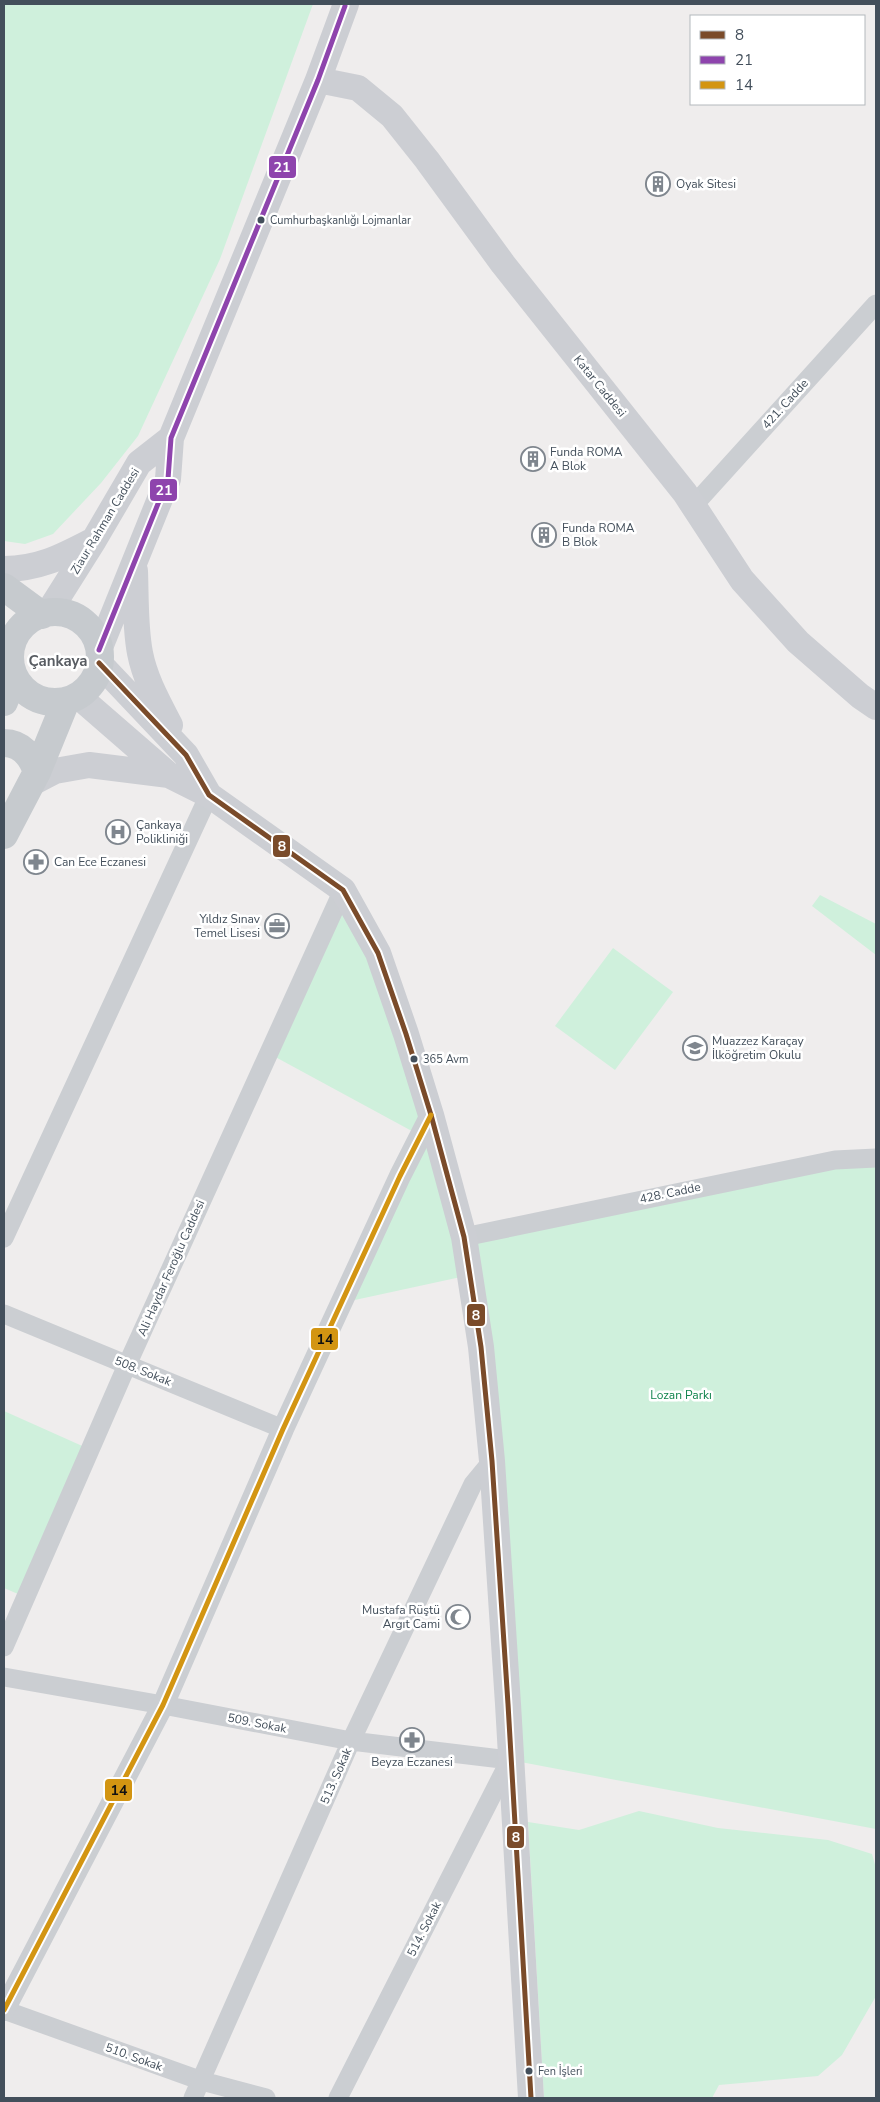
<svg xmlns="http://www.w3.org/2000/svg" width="880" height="2102" font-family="'Nunito Sans',sans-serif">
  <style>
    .green { fill: #cff0dc }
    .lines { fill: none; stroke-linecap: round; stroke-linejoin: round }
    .minor { stroke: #cbced2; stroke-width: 19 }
    .tertiary { stroke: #cbced2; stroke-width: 22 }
    .secondary { stroke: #ccced3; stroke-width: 26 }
    .primary { stroke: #c6cace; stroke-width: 28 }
    .bus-1-casing { stroke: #fff; stroke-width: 9 }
    .bus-2-casing { stroke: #fff; stroke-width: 9 }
    .bus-3-casing { stroke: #fff; stroke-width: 9 }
    .bus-1 { stroke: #7a4b2a; stroke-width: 5 }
    .bus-2 { stroke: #8e44ad; stroke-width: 5 }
    .bus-3 { stroke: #d39512; stroke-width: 5 }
    .bus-dot { fill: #434f5b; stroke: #fff; stroke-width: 2 }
    .labels { text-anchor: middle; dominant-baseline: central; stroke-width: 5; stroke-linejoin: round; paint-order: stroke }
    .bus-label { font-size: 11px; fill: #434f5b; stroke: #fff; text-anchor: start }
    .poi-label { font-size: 12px; fill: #434f5b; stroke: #fff; text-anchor: start }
    .street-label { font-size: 12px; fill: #434f5b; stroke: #fff }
    .park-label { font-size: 12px; fill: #0e834b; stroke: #fff }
    .quarter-label { font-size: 15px; font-weight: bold; fill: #585c62; stroke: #fff }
    .line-badge { stroke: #fff; stroke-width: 2 }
    .badge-label { font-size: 14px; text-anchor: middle; font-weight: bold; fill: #fff }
    .pale-badge-label { font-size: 14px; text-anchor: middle; font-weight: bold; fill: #111 }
  </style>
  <rect width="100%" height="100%" fill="#efeded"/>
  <!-- green -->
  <path class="green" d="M4 4H313L220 259 138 436 101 483 53 534 25 544 4 541Z
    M343 890 464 1237 876 1158V1829L510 1760 470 1275 341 1303 421 1136 268 1053Z
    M820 895 876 924V955L812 906Z
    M613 948 673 992 615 1070 555 1026Z
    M4 1411 89 1449 25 1597 4 1588Z
    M639 1811 718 1828 828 1840 872 1854 876 1868V1996L842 2055 818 2076 719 2085 712 2098H544L528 1822 579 1830Z"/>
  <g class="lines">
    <!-- minor -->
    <path class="minor" d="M694 505 876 304
      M464 1237 835 1160 876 1158
      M4 1238 209 795
      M4 1314 283 1429
      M4 1647 127 1365 343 890
      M4 1677 163 1705 351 1741 510 1760 338 2098
      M4 2010 202 2081 266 2098
      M193 2098 351 1741 473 1484 492 1461"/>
    <!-- tertiary -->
    <path class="tertiary" d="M4 2010 163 1705 283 1429 400 1176 431 1115"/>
    <!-- secondary -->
    <path class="secondary" d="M318 80 358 88 392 116 427 160 503 264 685 493 742 580 798 642 860 696 876 707
      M4 569C40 569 63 556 94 540
      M135 571C136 598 135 627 140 653 145 679 158 702 170 725
      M48 613 94 540 139 463 171 438
      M99 650 168 479 171 438 318 80 346 4
      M99 663 186 755 209 795 343 890 378 953 406 1034 431 1115 464 1237 481 1347 492 1461 508 1704 531 2098
      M78 696 169 775 209 795
      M30 784 55 771 89 765 169 775"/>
    <!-- primary -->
    <path class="primary" d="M4 587 42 615
      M10 657a45 45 0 1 1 90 0a45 45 0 1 1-90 0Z
      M4 702 14 676
      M4 743C22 743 32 757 37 772
      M4 835 37 772 66 701"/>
    <defs>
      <path id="bus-1" d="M99 663 186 755 209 795 343 890 378 953 406 1034 431 1115 464 1237 481 1347 492 1461 508 1704 531 2098"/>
      <path id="bus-2" d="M99 650 168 479 171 438 318 80 345 6"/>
      <path id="bus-3" d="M4 2010 163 1705 283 1429 400 1176 431 1115"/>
    </defs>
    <!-- bus-1 casing -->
    <use href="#bus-1" class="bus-1-casing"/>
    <!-- bus-2 casing -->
    <use href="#bus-2" class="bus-2-casing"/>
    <!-- bus-3 casing -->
    <use href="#bus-3" class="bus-3-casing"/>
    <!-- bus-1 -->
    <use href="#bus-1" class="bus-1"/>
    <!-- bus-2 -->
    <use href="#bus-2" class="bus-2"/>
    <!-- bus-3 -->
    <use href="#bus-3" class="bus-3"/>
  </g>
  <!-- icons -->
  <defs>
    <symbol id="building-ring" viewBox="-11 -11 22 22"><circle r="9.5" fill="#fff" stroke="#7f868e" stroke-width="1.5"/><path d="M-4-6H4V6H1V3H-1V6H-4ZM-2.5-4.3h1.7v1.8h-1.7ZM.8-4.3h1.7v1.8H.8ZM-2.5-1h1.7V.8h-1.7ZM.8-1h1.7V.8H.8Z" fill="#7f868e"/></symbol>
    <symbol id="hospital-ring" viewBox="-11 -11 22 22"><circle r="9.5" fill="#fff" stroke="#7f868e" stroke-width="1.5"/><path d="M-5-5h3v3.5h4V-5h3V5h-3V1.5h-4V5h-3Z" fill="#7f868e"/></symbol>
    <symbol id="pharmacy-ring" viewBox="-11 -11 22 22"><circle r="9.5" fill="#fff" stroke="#7f868e" stroke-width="1.5"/><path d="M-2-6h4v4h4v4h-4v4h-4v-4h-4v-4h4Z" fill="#7f868e"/></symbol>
    <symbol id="office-ring" viewBox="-11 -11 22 22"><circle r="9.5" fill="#fff" stroke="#7f868e" stroke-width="1.5"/><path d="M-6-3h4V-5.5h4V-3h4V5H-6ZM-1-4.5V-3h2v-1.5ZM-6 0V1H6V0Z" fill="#7f868e"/></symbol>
    <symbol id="school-ring" viewBox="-11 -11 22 22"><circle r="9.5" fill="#fff" stroke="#7f868e" stroke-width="1.5"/><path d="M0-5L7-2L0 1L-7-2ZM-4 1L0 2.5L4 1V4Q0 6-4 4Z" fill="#7f868e"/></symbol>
    <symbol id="mosque-ring" viewBox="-11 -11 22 22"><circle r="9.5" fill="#fff" stroke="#7f868e" stroke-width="1.5"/><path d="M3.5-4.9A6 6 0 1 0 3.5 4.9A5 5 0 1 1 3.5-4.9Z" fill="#7f868e"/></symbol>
  </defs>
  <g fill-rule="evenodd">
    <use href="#building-ring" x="644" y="170" width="28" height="28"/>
    <use href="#building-ring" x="519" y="445" width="28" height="28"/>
    <use href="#building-ring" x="530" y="521" width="28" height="28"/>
    <use href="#hospital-ring" x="104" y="818" width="28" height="28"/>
    <use href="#pharmacy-ring" x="22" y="848" width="28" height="28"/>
    <use href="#office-ring" x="263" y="912" width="28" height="28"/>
    <use href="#school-ring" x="681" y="1034" width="28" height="28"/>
    <use href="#mosque-ring" x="444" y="1603" width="28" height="28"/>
    <use href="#pharmacy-ring" x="398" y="1726" width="28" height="28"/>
  </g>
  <!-- markers -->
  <g class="bus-dot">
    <circle cx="261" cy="220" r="4.5"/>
    <circle cx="414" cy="1059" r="4.5"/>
    <circle cx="529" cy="2071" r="4.5"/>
  </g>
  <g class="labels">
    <!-- bus labels -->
    <g class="bus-label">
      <text x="270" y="220">Cumhurbaşkanlığı Lojmanlar</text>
      <text x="423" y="1059">365 Avm</text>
      <text x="538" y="2071">Fen İşleri</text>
    </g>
    <!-- poi labels -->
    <g class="poi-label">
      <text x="676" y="184">Oyak Sitesi</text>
      <text x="550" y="452">Funda ROMA<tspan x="550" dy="14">A Blok</tspan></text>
      <text x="562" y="528">Funda ROMA<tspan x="562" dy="14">B Blok</tspan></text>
      <text x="136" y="825">Çankaya<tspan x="136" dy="14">Polikliniği</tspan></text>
      <text x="54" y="862">Can Ece Eczanesi</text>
      <text x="260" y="919" text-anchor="end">Yıldız Sınav<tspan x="260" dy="14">Temel Lisesi</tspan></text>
      <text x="712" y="1041">Muazzez Karaçay<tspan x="712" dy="14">İlköğretim Okulu</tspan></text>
      <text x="440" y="1610" text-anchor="end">Mustafa Rüştü<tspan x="440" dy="14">Argıt Cami</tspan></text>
      <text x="412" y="1762" text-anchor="middle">Beyza Eczanesi</text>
    </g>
    <!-- street labels -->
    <g class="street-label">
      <text transform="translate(600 386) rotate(51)">Katar Caddesi</text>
      <text transform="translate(785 404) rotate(-48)">421. Cadde</text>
      <text transform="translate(105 521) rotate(-59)">Ziaur Rahman Caddesi</text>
      <text transform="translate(670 1193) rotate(-12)">428. Cadde</text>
      <text transform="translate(171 1268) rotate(-66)">Ali Haydar Feroğlu Caddesi</text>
      <text transform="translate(143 1371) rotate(22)">508. Sokak</text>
      <text transform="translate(257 1723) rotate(11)">509. Sokak</text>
      <text transform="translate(336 1776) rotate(-66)">513. Sokak</text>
      <text transform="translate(424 1929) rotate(-63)">514. Sokak</text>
      <text transform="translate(134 2057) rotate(20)">510. Sokak</text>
    </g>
    <!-- park labels -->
    <g class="park-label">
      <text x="681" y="1395">Lozan Parkı</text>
    </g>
    <!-- quarter labels -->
    <g class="quarter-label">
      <text x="58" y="661">Çankaya</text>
    </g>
  </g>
  <g class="line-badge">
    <rect x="268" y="155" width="29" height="24" rx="5" fill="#8e44ad"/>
    <rect x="149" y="478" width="29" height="24" rx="5" fill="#8e44ad"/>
    <rect x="272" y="834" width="19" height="24" rx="5" fill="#7a4b2a"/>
    <rect x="466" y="1303" width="20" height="24" rx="5" fill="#7a4b2a"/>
    <rect x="310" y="1327" width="29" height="24" rx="5" fill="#d39512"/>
    <rect x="104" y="1778" width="29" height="24" rx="5" fill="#d39512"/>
    <rect x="506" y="1825" width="19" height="24" rx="5" fill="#7a4b2a"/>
  </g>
  <g class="badge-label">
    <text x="282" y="172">21</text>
    <text x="164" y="495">21</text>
    <text x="282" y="851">8</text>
    <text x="476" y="1320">8</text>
    <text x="516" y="1842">8</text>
  </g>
  <g class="pale-badge-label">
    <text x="325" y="1344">14</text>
    <text x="119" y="1795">14</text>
  </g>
  <!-- border -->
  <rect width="880" height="2102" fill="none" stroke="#434f5b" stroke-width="10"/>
  <!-- legend -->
  <rect x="690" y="15" width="175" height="90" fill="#ffffff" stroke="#b4b9bd"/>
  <rect x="700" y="31" width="25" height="8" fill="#7a4b2a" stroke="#b4b9bd"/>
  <text x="735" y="40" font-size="15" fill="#434f5b">8</text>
  <rect x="700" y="56" width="25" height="8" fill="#8e44ad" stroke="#b4b9bd"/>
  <text x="735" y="65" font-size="15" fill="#434f5b">21</text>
  <rect x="700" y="81" width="25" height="8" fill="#d39512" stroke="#b4b9bd"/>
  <text x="735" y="90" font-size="15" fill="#434f5b">14</text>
</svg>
